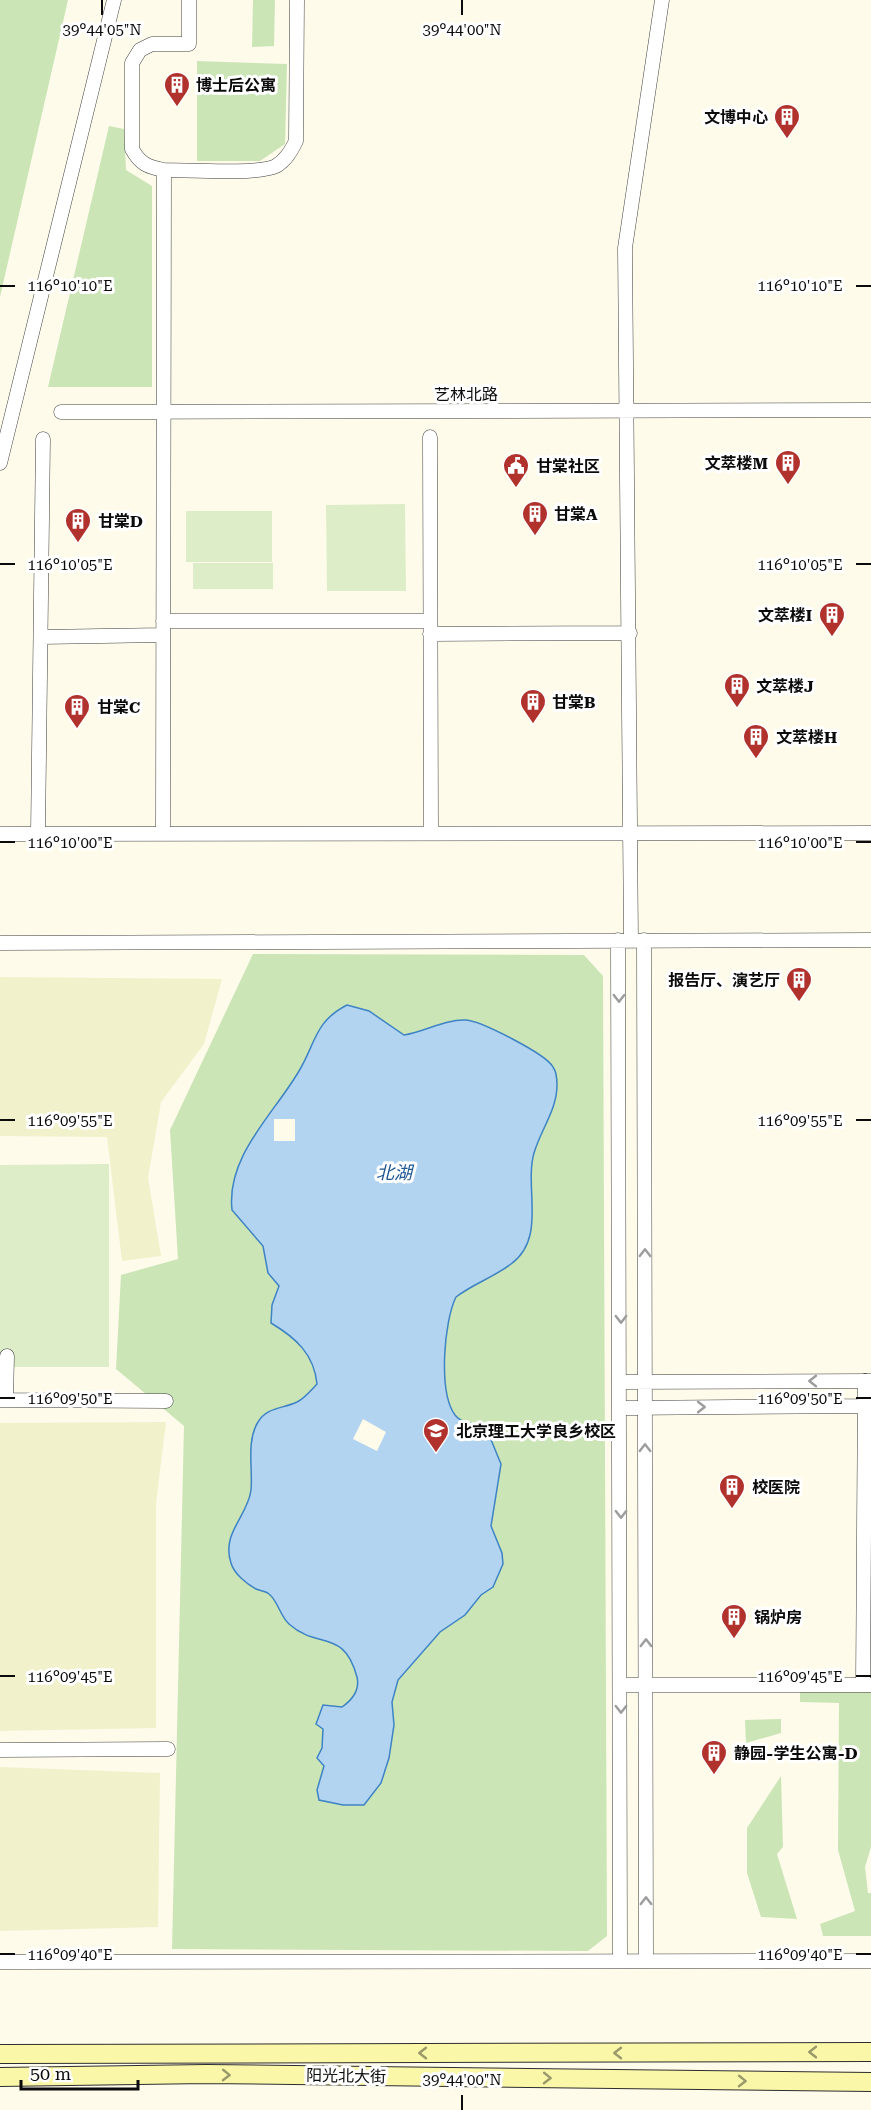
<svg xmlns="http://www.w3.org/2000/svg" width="871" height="2110" font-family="'Roboto Serif','Noto Sans SC',serif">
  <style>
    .farmland { fill: #f1f1cc }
    .green { fill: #cbe5b7 }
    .pitch { fill: #ddedc8 }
    .water { fill: #b2d4f1; stroke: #3e83c3; stroke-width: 1.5 }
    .pier { fill: #fefbea }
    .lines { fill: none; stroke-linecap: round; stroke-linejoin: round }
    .minor-casing { stroke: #3e3e3e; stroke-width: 15 }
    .secondary-casing { stroke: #2d2d2d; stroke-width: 20 }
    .minor { stroke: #fff; stroke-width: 14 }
    .secondary { stroke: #faf7a9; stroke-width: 18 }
    .oneway { stroke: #9d9d9d }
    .oneway2 { stroke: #9a996a }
    .ticks { fill: none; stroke: #0b0b0b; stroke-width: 2 }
    .labels { text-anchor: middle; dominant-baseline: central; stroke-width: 6; stroke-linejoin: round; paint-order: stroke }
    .poi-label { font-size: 16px; font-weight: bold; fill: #0b0b0b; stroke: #fff; text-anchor: start }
    .street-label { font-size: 16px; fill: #0b0b0b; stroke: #fff }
    .water-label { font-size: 18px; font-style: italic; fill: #1d5693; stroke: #fff }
    .ticks-label { font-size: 15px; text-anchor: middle; fill: #0b0b0b; stroke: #fff; stroke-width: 6; stroke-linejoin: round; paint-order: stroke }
  </style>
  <rect width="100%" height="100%" fill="#fefbea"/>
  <!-- farmland -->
  <path class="farmland" d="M0 977 222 979 204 1044 161 1102 148 1178 161 1256 122 1261 107 1137 0 1136Z
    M166 1422 156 1503V1728L0 1731V1423Z
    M0 1767 160 1773 158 1927 0 1931Z"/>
  <!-- green -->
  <path class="green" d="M0 0H68L0 297Z
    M253 0H275L274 46 252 47Z
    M197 61 287 64 285 144 260 161H197Z
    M109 126 124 129 126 170 152 186V387H48Z
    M253 954 584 955 603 976 607 1936 588 1951 172 1949 184 1426 116 1369 121 1275 178 1259 170 1130Z
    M800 1685H871V1847L865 1867 868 1893H871V1936H823L820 1924 855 1911 838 1850 839 1703 800 1702Z
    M781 1719V1733L746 1743 745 1720Z
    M781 1776 783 1847 777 1854 797 1919 761 1917 747 1873V1828Z"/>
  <!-- pitch -->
  <path class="pitch" d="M405 504 406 591H327L326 505Z
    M186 511H272V562H186Z
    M193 563H273V589H193Z
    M109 1164V1367H0V1165Z"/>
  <!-- water -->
  <path class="water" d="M347 1005 369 1011 404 1035C424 1032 445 1019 466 1020 481 1021 546 1054 553 1067 556 1071 557 1079 557 1085 557 1110 541 1129 534 1153 524 1188 547 1238 511 1264 494 1277 473 1284 456 1297 444 1321 438 1392 455 1415 462 1424 474 1424 485 1425L501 1464 491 1526 502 1553 503 1564 493 1587 481 1595 465 1615 440 1632 398 1680 392 1702 394 1725 389 1758 381 1783 364 1805H343L319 1800 317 1790 324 1766 317 1758 322 1748 323 1729 316 1724 323 1705 342 1707C352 1700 360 1690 357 1677 344 1628 318 1650 289 1624 280 1616 278 1601 269 1594 266 1591 260 1591 256 1589 247 1584 234 1574 231 1563 221 1533 248 1516 251 1490 253 1469 246 1441 258 1422 267 1407 282 1409 297 1402 305 1398 311 1390 317 1384 314 1354 296 1338 271 1323L272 1305 279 1286 268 1273 263 1246 232 1210C226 1156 274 1114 299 1071 316 1043 314 1022 347 1005Z"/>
  <!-- pier -->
  <path class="pier" d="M274 1119H295V1141H274Z
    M363 1419 386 1432 377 1451 353 1439Z"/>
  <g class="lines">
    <defs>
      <path id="minor" d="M189 0V44H152L140 50 132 63V149C140 164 148 167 164 170 188 170 257 175 276 166 286 160 291 151 296 141L297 0
        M61 412 871 410
        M430 437 431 833
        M0 463 114 0
        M163 621H430
        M430 634 630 633
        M41 637 163 635
        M38 833 43 439
        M163 833 164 170
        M0 834 871 833
        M618 940 620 1960
        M631 940 625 248 662 0
        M644 940 646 1960
        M0 943 871 940
        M621 1382 871 1381
        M0 1400 166 1401
        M6 1400 7 1356
        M621 1408 871 1406
        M621 1685H871
        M863 1685 865 1381
        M0 1750 168 1749
        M0 1962 871 1961"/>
      <path id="secondary" d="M0 2054 871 2052
        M0 2077 206 2074 871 2082"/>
    </defs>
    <!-- minor casing -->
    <use href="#minor" class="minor-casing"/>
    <!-- secondary casing -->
    <use href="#secondary" class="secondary-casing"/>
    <!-- minor -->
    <use href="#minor" class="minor"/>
    <!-- secondary -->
    <use href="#secondary" class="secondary"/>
  </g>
  <!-- one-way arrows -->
  <defs><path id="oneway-chevron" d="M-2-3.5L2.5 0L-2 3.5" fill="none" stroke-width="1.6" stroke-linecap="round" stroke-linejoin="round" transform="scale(1.5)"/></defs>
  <g class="oneway">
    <use href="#oneway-chevron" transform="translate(619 998) rotate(90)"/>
    <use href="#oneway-chevron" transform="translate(645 1253) rotate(-90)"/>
    <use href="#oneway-chevron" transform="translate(621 1319) rotate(90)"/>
    <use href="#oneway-chevron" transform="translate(813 1381) rotate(180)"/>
    <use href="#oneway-chevron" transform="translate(701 1407)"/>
    <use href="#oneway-chevron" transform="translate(645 1448) rotate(-90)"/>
    <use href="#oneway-chevron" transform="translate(621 1514) rotate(90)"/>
    <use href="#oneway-chevron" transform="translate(646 1643) rotate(-90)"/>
    <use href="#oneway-chevron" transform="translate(621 1709) rotate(90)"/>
    <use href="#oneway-chevron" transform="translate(646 1901) rotate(-90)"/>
  </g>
  <g class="oneway2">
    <use href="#oneway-chevron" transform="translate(813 2052) rotate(180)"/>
    <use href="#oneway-chevron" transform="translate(423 2053) rotate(180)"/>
    <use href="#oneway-chevron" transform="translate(618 2053) rotate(180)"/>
    <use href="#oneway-chevron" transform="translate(226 2075) rotate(1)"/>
    <use href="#oneway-chevron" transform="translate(547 2078) rotate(1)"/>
    <use href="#oneway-chevron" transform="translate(742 2081) rotate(1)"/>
  </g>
  <!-- ticks -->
  <path class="ticks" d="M102 0V15M462 0V15M0 286H15M856 286H871M0 564H15M856 564H871M0 842H15M856 842H871M0 1120H15M856 1120H871M0 1398H15M856 1398H871M0 1676H15M856 1676H871M0 1954H15M856 1954H871M462 2095V2110"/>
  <!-- icons -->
  <defs>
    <symbol id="building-pin" viewBox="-11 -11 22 30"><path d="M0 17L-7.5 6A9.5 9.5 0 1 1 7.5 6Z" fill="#b1322d" stroke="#fff"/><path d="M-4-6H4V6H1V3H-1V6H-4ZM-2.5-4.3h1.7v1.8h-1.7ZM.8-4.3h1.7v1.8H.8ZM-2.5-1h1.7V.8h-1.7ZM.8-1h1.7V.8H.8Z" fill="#fff"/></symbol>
    <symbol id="civic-pin" viewBox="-11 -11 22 30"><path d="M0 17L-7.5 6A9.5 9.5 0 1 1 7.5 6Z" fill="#b1322d" stroke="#fff"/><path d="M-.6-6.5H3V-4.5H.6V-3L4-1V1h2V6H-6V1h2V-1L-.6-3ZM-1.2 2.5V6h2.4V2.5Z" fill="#fff"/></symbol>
    <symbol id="university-pin" viewBox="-11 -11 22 30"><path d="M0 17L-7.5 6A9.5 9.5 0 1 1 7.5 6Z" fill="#b1322d" stroke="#fff"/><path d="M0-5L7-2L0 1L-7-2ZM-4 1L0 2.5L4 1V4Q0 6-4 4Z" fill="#fff"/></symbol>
  </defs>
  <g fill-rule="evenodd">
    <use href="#building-pin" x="162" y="70" width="30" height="40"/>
    <use href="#building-pin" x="772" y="102" width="30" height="40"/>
    <use href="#building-pin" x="773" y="448" width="30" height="40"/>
    <use href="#civic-pin" x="501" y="451" width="30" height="40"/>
    <use href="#building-pin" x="520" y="499" width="30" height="40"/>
    <use href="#building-pin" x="63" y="506" width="30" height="40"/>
    <use href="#building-pin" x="817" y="600" width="30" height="40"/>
    <use href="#building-pin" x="722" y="671" width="30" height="40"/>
    <use href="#building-pin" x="518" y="687" width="30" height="40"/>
    <use href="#building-pin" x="62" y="692" width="30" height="40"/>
    <use href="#building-pin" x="741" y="722" width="30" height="40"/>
    <use href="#building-pin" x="784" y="965" width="30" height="40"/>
    <use href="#university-pin" x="421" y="1416" width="30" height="40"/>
    <use href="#building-pin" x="717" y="1472" width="30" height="40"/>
    <use href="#building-pin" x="719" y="1602" width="30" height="40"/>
    <use href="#building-pin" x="699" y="1738" width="30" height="40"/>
  </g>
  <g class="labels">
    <!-- poi labels -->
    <g class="poi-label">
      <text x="196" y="85">博士后公寓</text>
      <text x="768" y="117" text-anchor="end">文博中心</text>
      <text x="768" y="463" text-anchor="end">文萃楼M</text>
      <text x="536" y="466">甘棠社区</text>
      <text x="554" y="514">甘棠A</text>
      <text x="98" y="521">甘棠D</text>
      <text x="812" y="615" text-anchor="end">文萃楼I</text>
      <text x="756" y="686">文萃楼J</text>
      <text x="552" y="702">甘棠B</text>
      <text x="97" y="707">甘棠C</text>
      <text x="776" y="737">文萃楼H</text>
      <text x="780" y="980" text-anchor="end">报告厅、演艺厅</text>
      <text x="456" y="1431">北京理工大学良乡校区</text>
      <text x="752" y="1487">校医院</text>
      <text x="754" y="1617">锅炉房</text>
      <text x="734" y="1753">静园-学生公寓-D</text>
    </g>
    <!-- street labels -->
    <g class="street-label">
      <text x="466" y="394">艺林北路</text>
      <text transform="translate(346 2076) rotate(1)">阳光北大街</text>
    </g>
    <!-- water labels -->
    <g class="water-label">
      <text x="394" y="1172">北湖</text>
    </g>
  </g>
  <g class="ticks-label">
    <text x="102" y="35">39°44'05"N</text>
    <text x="462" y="35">39°44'00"N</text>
    <text x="800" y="291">116°10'10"E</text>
    <text x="70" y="291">116°10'10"E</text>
    <text x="800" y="570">116°10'05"E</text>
    <text x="70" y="570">116°10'05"E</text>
    <text x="800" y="848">116°10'00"E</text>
    <text x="70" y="848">116°10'00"E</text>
    <text x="800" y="1126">116°09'55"E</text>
    <text x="70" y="1126">116°09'55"E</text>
    <text x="800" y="1404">116°09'50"E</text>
    <text x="70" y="1404">116°09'50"E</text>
    <text x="70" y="1682">116°09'45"E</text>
    <text x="800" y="1682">116°09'45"E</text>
    <text x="800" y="1960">116°09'40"E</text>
    <text x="70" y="1960">116°09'40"E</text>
    <text x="462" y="2085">39°44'00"N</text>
  </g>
  <!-- scale -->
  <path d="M21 2080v9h117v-9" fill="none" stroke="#0b0b0b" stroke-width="3"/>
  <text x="30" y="2080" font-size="18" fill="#0b0b0b" stroke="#ffffff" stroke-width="4.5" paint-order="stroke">50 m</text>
</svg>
